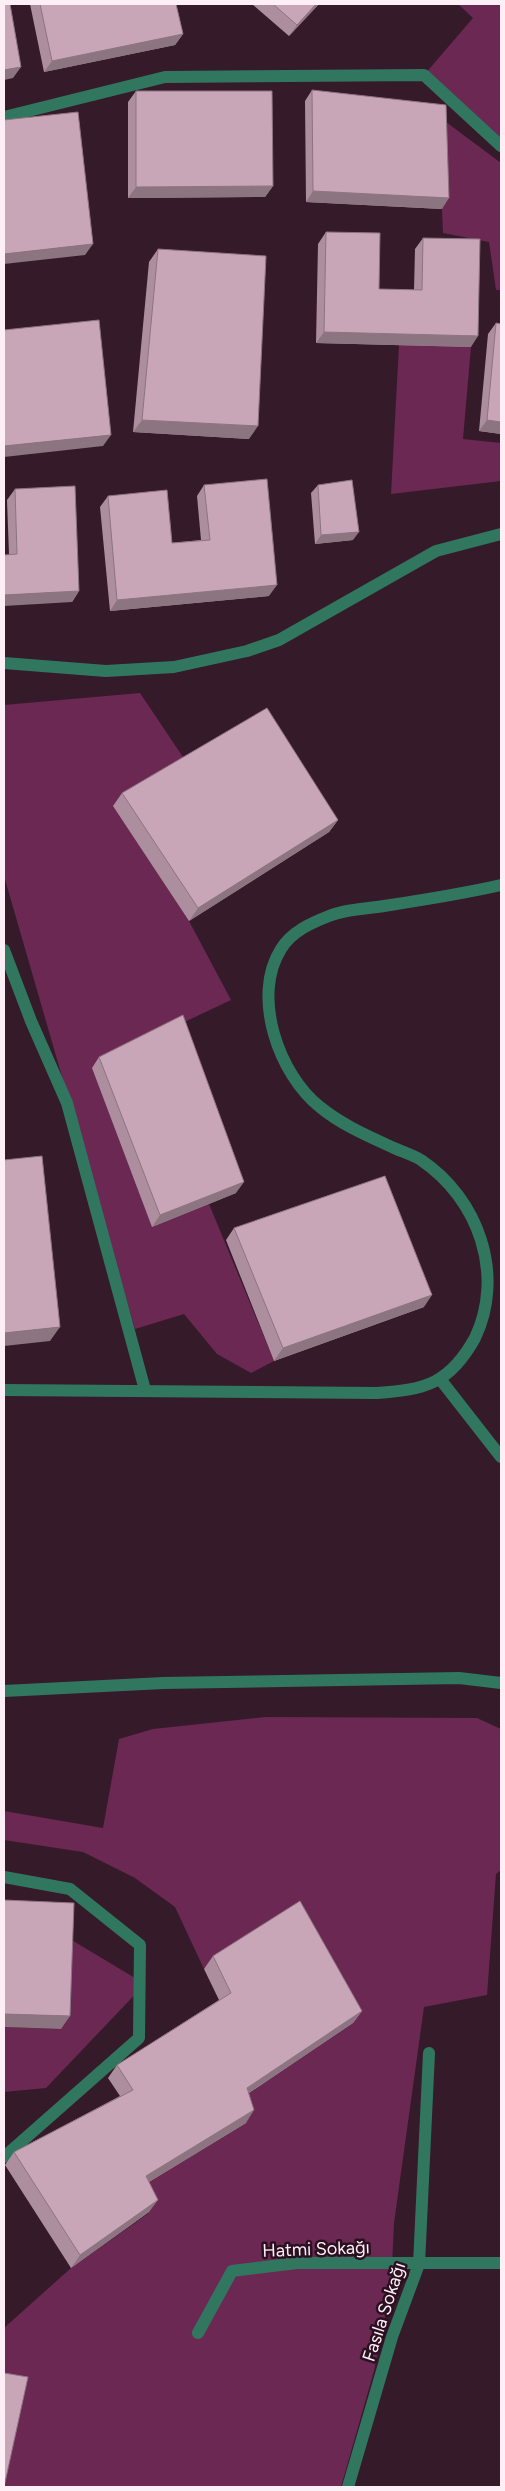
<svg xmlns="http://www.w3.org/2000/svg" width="505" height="2491" font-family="Figtree,sans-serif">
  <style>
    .green { fill: #6b2852 }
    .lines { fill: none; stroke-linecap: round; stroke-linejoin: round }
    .minor { stroke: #317760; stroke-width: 12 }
    .wall { fill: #ad8e9e }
    .shaded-wall { fill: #8d7481 }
    .building { fill: #c9a5b8; stroke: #8d7481 }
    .labels { text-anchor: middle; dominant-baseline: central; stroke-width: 5; stroke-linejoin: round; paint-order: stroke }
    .street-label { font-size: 18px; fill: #feeff7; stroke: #2a1020 }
  </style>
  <rect width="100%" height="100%" fill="#351a2a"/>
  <!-- green -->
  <path class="green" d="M458 4H501V146L424 75 473 18Z
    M438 116 501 163V290H496L489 242 443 233Z
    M399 345 471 347 463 439 501 443V481L391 494Z
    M140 693 187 763 114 806 189 921 231 1000 176 1026 152 1227 209 1204 274 1361 251 1373 217 1354 184 1314 135 1329 4 876V705Z
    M266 1717 477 1718 501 1729V1870L496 1874 487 1995 424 2007 394 2223 391 2289 374 2371 341 2487H4V2328L71 2268 149 2213 137 2189 245 2123 238 2100 353 2023 204 1969 175 1907 135 1878 83 1852 4 1840V1811L103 1828 119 1739 153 1729Z
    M65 1936 145 1984 46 2088 4 2092V2027L61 2029Z"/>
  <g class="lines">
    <!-- minor -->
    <path class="minor" d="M4 117 165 77 424 75 501 146
      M4 663 106 671 174 667 247 651 279 640 436 551 501 534
      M4 950 31 1021 67 1103 145 1390
      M440 1379 501 1457
      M4 1390 377 1393C426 1390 450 1383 475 1338 505 1275 479 1199 421 1160 413 1155 403 1152 394 1148 368 1136 342 1125 320 1107 279 1075 251 996 281 949 291 932 311 923 329 916 345 909 366 909 384 906 423 900 462 894 501 885
      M4 1691 163 1683 459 1678 501 1683
      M4 1877 70 1889 140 1945 139 2038 4 2157
      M198 2333 232 2271 297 2263H501
      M348 2487 392 2337 419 2264 429 2053"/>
  </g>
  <!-- wall -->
  <path class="wall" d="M30 4H176L183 34 175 45 44 72Z
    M252 4H319L289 36Z
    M312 90 442 209 306 202 305 101Z
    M136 91 273 186 265 197 128 198V102Z
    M326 232 379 289 414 290 415 249 423 238 471 347 316 343 318 244Z
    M158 249 249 439 133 432 149 262Z
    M496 323 501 434 479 431 488 334Z
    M204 485 269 596 110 611 100 507 108 496 172 543 201 540 197 496Z
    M318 485 353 540 315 544 311 493Z
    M15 489 79 591 72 602 9 554 7 500Z
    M122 793 338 820 329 832 189 921 113 806Z
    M99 1057 236 1193 152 1227 92 1068Z
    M234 1228 424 1307 274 1361 226 1240Z
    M213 1956 362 2011 353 2023 249 2093 246 2123 149 2182V2212L71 2268 5 2165 14 2152 120 2096 108 2078 117 2065 219 2000 204 1969Z"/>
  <!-- shaded-wall -->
  <path class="shaded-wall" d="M316 4H319L289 36 297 25Z
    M183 34 175 45 44 72 52 61Z
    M21 67 13 78 4 80V70Z
    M273 186 265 197 128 198 136 187Z
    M313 191 449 198 442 209 306 202Z
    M93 244 85 255 4 264V254Z
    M324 332 478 336 471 347 316 343Z
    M142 420 258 426 249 439 133 432Z
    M487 420 501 422V434L479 431Z
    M111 435 103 446 4 457V446Z
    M359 532 353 540 315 544 321 535Z
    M277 585 269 596 110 611 117 600Z
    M79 591 72 602 4 606V595Z
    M338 820 329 832 189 921 198 908Z
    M244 1182 236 1193 152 1227 160 1215Z
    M432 1295 424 1307 274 1361 283 1348Z
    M60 1327 50 1341 4 1346V1333Z
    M362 2011 353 2023 238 2100 247 2088Z
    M4 2014 70 2016 61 2029 4 2027Z
    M254 2110 246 2123 137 2189 146 2176Z
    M158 2200 149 2212 71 2268 80 2255Z"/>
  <!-- building -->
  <path class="building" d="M4 4H10L21 67 4 70Z
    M40 4H176L183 34 52 61Z
    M273 4H316L297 25Z
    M312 90 446 105 449 198 313 191Z
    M136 91H272L273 186 136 187Z
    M78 112 93 244 4 254V120Z
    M326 232 380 233 379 289 422 290 423 238 480 239 478 336 324 332Z
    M158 249 266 256 258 426 142 420Z
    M99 320 111 435 4 446V330Z
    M496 323 501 324V422L487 420Z
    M267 479 277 585 117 600 108 496 167 490 172 543 210 540 204 485Z
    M352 480 359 532 321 535 318 485Z
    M75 486 79 591 4 595V555L17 554 15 489Z
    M267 708 338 820 198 908 122 793Z
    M183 1015 244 1182 160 1215 99 1057Z
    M42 1156 60 1327 4 1333V1160Z
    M385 1176 432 1295 283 1348 234 1228Z
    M4 1900 74 1903 70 2016 4 2014Z
    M300 1901 362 2011 247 2088 254 2110 146 2176 158 2200 80 2255 14 2152 133 2090 117 2065 231 1993 213 1956Z
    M4 2373 28 2377 4 2487Z"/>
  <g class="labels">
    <!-- street labels -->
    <g class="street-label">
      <text transform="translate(316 2249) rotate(-2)">Hatmi Sokağı</text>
      <text transform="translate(384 2312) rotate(-72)">Fasıla Sokağı</text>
    </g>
  </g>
  <!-- border -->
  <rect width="505" height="2491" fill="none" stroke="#feeff7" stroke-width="10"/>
</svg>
